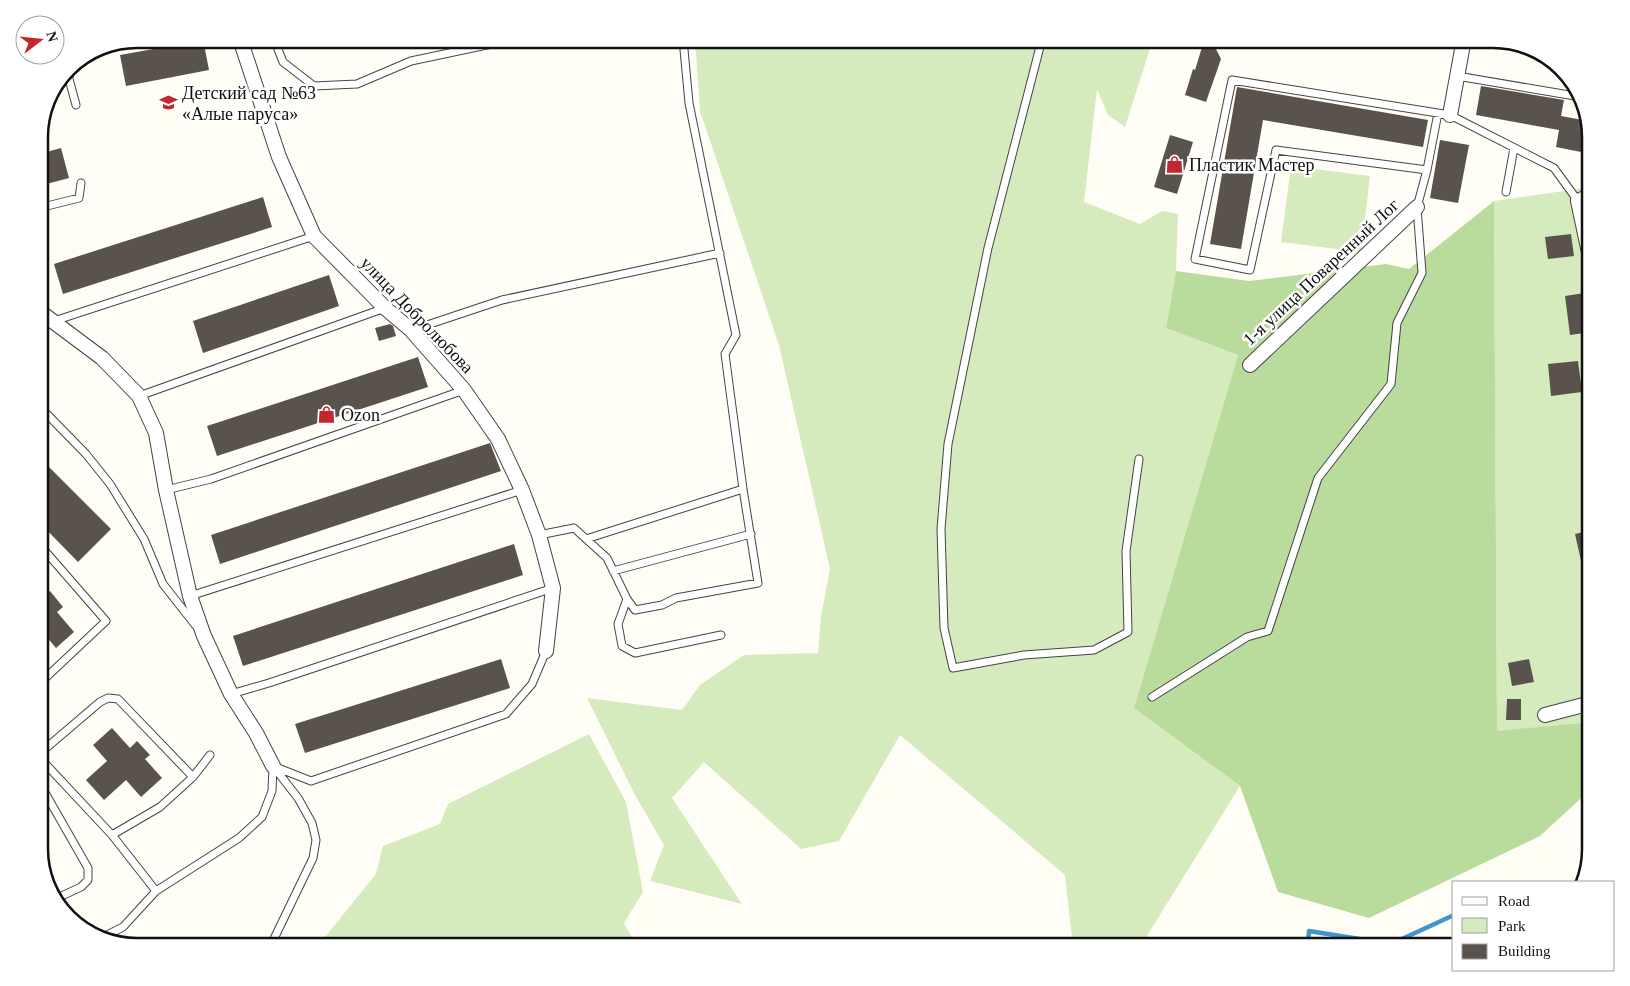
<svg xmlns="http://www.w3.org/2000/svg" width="1630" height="986" font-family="Georgia,serif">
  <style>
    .green { fill: #d5ebbd }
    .forest { fill: #b9dc9c }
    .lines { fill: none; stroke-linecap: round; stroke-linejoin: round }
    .stream { stroke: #3f96cf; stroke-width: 4.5 }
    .building { fill: #5a524d }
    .lane-casing { stroke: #444; stroke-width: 9 }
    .street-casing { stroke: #444; stroke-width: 16 }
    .lane { stroke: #fff; stroke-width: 7 }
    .street { stroke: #fff; stroke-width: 14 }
    .labels { text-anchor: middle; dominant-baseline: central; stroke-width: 5; stroke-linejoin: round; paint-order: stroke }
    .poi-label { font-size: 18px; fill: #111; stroke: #fff; text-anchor: start }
    .street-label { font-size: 18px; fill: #111; stroke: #fff }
    .rim { fill: none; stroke: #111; stroke-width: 2.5 }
  </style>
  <rect width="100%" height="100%" fill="#fffdf5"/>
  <!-- green -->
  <path class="green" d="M695 39H891L917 47 921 39H1153L1125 127 1108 115 1097 89 1084 202 1140 224 1162 211 1178 214 1176 271 1166 328 1238 355 1134 708 1240 786 1140 947H1073L1065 875 900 735 839 841 801 849 704 762 672 798 742 904 650 881 664 845 635 795 587 698 682 710 700 685 744 655 818 653 821 616 830 569 779 345 700 111Z
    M1291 166 1370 176 1361 252 1281 242Z
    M1591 187V722L1497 732 1494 201Z
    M589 734 626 802 643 892 624 923 637 947H317L376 874 383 846 440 824 448 804Z"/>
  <!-- forest -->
  <path class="forest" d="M1494 201 1497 731 1591 722V789L1540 836 1369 918 1278 892 1240 786 1134 708 1238 355 1166 328 1176 271 1249 281 1386 264 1409 269Z"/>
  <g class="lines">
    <!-- stream -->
    <path class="stream" d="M1576 882 1583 880
      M1156 947 1161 945 1165 947
      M1308 947 1309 931 1391 944 1454 915"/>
  </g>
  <!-- building -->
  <path class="building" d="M158 39H178L179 42 203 39 209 70 126 86 120 55 159 48Z
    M1203 44 1215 47 1221 59 1206 102 1185 95 1193 69 1195 70Z
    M1481 86 1564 100 1561 116 1588 121 1591 130V154L1556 147 1559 130 1476 115Z
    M1237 87 1428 120 1423 147 1263 120 1241 249 1210 244Z
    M1170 135 1193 142 1177 194 1154 187Z
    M1440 140 1469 145 1458 203 1430 198Z
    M61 148 69 178 39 186V154Z
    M263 197 272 227 63 294 54 264Z
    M1571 234 1574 256 1548 259 1545 237Z
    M329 275 339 306 203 353 193 321Z
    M1591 292V332L1570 335 1565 296Z
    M390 324 393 326 396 336 379 341 375 328Z
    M418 357 428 387 217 456 207 426Z
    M1578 361 1582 392 1551 396 1548 364Z
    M490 443 501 471 220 564 211 535Z
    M39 457 111 529 78 562 39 522Z
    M1591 530V583H1586L1575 534Z
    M514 544 523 575 243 666 233 636Z
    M50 591 63 607 57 612 74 632 56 648 39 628V601Z
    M501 659 510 688 305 753 295 724Z
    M1529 659 1534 682 1512 686 1508 663Z
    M1507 699H1521V720H1506Z
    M112 728 130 748 137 741 150 755 145 759 162 778 141 797 126 780 104 800 86 780 107 761 93 745Z"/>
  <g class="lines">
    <defs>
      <path id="lane" d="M274 39 283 62 314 86 357 84 411 61 515 39
        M1042 39 988 248 948 444 941 529 944 628 953 668 1024 655 1094 650 1128 632 1126 551 1139 459
        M1457 76 1581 97
        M69 79 76 105
        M56 83 69 79V66
        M1438 113 1427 170 1276 150 1250 270 1195 259 1232 80 1450 115 1554 168 1578 201
        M1506 192 1514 148
        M39 208 79 198 81 183
        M54 321 314 236
        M412 330 502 300 720 253
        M139 396 385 308
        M39 406 86 454 110 484 144 539 163 584 196 626
        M166 490 211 479 464 390
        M539 535 574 528 607 558 627 599 635 610 662 605 676 598 758 583 743 489 725 354 736 335 689 103 683 39
        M586 539 743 489
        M39 544 106 621 39 684
        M613 571 751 534
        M190 596 522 490
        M627 599 618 624 622 646 635 653 721 635
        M231 694 269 683 553 588
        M1152 697 1247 637 1268 631 1318 478 1391 384 1397 323 1422 273 1417 207 1427 170
        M39 754 100 702 108 698 118 699 193 777 160 807 112 835
        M39 757 112 835 156 891 123 927 101 938
        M273 766 311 781 506 714 532 684 546 651
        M193 777 210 755
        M39 792 44 791 88 868V880L81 887 53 900
        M156 891 239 838 262 817 272 791 273 766
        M270 947 313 858 316 840 312 823 298 798 273 766"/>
      <path id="street" d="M240 39 279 157 314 236 385 308 411 330 464 390 498 439 522 490 539 535 553 588 546 651
        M1450 115 1464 39
        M1591 195 1578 201 1591 262
        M39 311 102 358 139 396 156 433 166 490 190 596 204 636 231 694 256 733 273 766
        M1250 365 1417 207
        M1545 715 1591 703"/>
    </defs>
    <!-- lane casing -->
    <use href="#lane" class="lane-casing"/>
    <!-- street casing -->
    <use href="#street" class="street-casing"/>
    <!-- lane -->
    <use href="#lane" class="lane"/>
    <!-- street -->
    <use href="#street" class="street"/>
  </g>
  <!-- icons -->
  <defs>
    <symbol id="school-bare" viewBox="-9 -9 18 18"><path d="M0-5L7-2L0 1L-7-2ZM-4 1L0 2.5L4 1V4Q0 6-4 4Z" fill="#c4262e" stroke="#fff" stroke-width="2.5" paint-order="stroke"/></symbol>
    <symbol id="shop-bare" viewBox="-9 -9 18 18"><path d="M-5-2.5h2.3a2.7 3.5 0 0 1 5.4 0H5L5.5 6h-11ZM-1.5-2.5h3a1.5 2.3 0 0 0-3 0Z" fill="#c4262e" stroke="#fff" stroke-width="2.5" paint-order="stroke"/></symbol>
  </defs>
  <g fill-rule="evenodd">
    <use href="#school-bare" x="156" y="90" width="25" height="25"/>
    <use href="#shop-bare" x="1162" y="152" width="25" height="25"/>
    <use href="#shop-bare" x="314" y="402" width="25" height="25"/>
  </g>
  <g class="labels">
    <!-- poi labels -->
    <g class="poi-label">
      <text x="182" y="93">Детский сад №63<tspan x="182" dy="21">«Алые паруса»</tspan></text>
      <text x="1189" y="165">Пластик Мастер</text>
      <text x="341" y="415">Ozon</text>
    </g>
    <!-- street labels -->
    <g class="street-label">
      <text transform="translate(1321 272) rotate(-43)">1-я улица Поваренный Лог</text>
      <text transform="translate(417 315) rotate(46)">улица Добролюбова</text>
    </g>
  </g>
  <!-- crop -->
  <path d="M0 0H1630V986H0ZM137 48H1493A89 89 0 0 1 1582 137V849A89 89 0 0 1 1493 938H137A89 89 0 0 1 48 849V137A89 89 0 0 1 137 48Z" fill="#fff" fill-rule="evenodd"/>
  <path class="rim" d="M137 48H1493A89 89 0 0 1 1582 137V849A89 89 0 0 1 1493 938H137A89 89 0 0 1 48 849V137A89 89 0 0 1 137 48Z"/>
  <!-- legend -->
  <rect x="1452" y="881" width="162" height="90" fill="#ffffff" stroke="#a0a0a0"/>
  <rect x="1462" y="897" width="25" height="8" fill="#ffffff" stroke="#a0a0a0"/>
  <text x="1498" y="906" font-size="15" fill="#111111">Road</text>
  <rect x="1462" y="918" width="25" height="15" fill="#d5ebbd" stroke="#a0a0a0"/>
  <text x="1498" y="931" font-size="15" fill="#111111">Park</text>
  <rect x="1462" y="944" width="25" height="15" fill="#5a524d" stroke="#a0a0a0"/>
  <text x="1498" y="956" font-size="15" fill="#111111">Building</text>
  <!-- north arrow -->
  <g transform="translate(40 40) rotate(74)"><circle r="24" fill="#ffffff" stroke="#a0a0a0"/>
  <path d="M0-4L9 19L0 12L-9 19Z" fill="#c4262e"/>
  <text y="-8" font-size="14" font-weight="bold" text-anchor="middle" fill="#111111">N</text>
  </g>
</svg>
